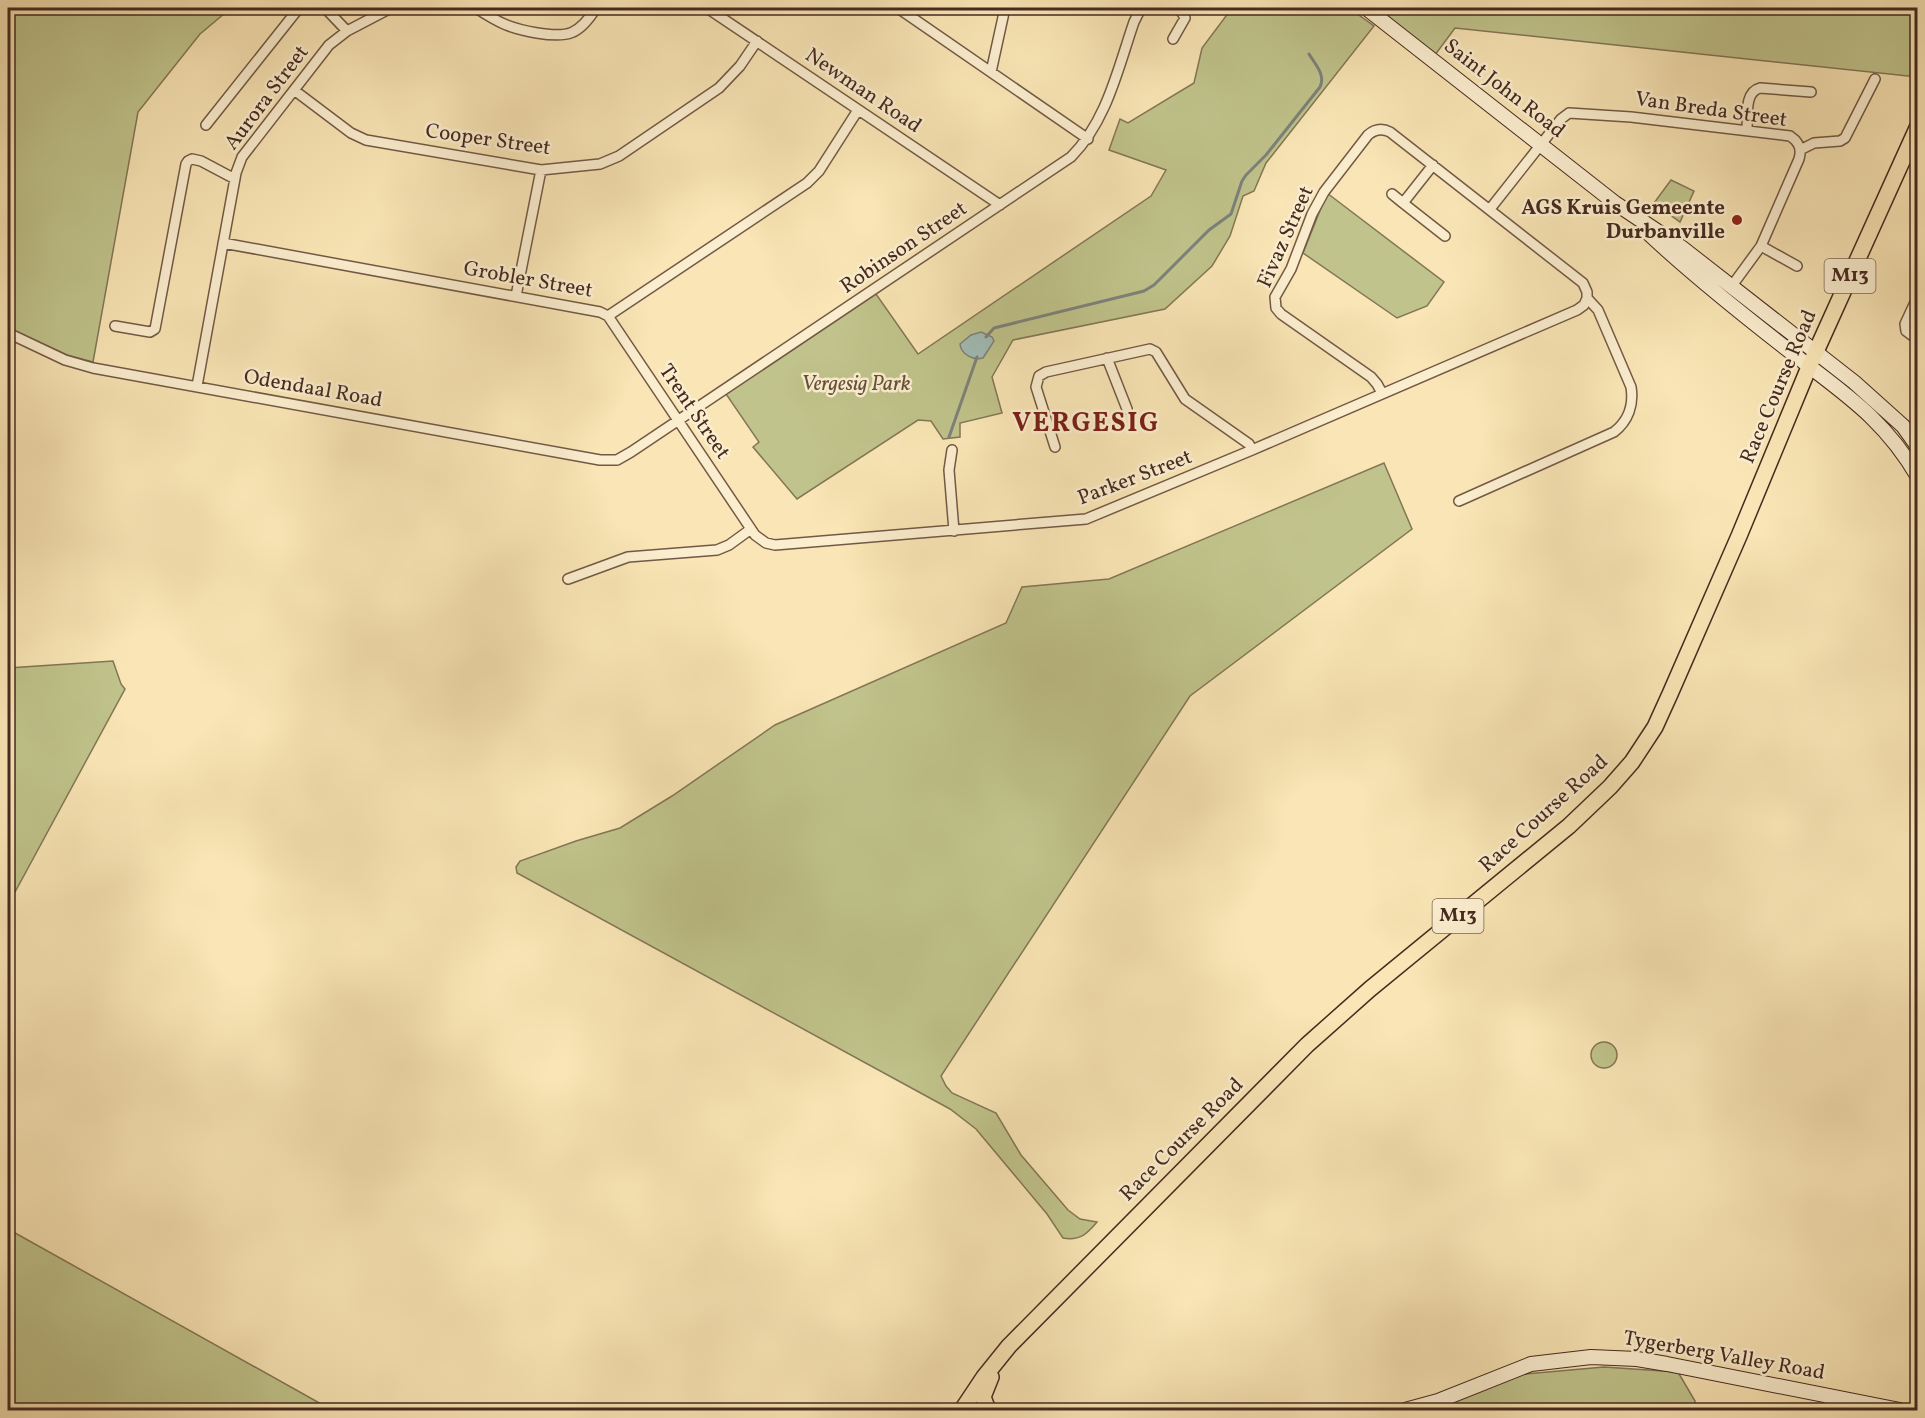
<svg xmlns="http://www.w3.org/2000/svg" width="1925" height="1418" font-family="Vollkorn,serif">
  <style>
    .green { fill: #c0c38b; stroke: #837656; stroke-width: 1.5 }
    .water { fill: #a1bdb7; stroke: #7d827b; stroke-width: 1.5 }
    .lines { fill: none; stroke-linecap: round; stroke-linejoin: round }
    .stream { stroke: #7d827b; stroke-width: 3 }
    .street-casing { stroke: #735945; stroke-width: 12 }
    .secondary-casing { stroke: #462a20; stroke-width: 16 }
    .primary-casing { stroke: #462a20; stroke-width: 18 }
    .street { stroke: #fbeecf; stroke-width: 9 }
    .secondary { stroke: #fbeecf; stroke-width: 14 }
    .primary { stroke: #f9e5b5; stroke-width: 15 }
    .poi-dot { fill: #8f2418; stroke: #fbeecf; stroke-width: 2 }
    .labels { text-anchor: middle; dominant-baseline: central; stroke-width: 5; stroke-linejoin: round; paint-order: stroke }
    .shield { fill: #fbeecf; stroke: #7c6554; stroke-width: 1.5 }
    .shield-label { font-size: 20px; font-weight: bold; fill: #462a20 }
    .street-label { font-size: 21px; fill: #462a20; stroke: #fbeecf }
    .poi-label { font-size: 21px; font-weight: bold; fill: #462a20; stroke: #fbeecf; text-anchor: end }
    .park-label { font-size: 21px; font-style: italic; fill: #64503b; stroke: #fbeecf }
    .district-label { font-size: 27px; font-weight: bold; letter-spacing: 1.5px; fill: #7a1f14; stroke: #fbeecf }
  </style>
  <rect width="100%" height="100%" fill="#f9e5b5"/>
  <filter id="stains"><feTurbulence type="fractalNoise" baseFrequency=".00333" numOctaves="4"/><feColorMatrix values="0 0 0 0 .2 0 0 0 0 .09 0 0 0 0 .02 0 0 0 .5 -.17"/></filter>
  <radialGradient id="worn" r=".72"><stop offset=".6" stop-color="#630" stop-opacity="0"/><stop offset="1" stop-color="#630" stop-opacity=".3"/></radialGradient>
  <!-- green -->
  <path class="green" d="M10 8H231L200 34 138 112 93 362 67 355 8 328V45Z
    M1232 8H1349L1374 26 1266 163 1254 191 1243 196 1230 236 1212 266 1165 309 1013 340 992 377 1002 413 960 423V437L943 439 931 421 918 420 797 499 753 447 759 442 726 394 876 294 918 354 1151 196 1166 170 1109 150 1120 119 1128 123 1194 83 1202 48Z
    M1375 8H1917V77L1455 28 1435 55Z
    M1671 180 1694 191 1680 222 1654 203Z
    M1327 193 1444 282 1427 306 1397 318 1303 253Z
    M1384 463 1412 529 1190 696 941 1076 946 1086 952 1093 996 1113 1021 1155 1068 1210 1080 1219 1097 1222C1087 1234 1080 1241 1063 1238L1047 1214 976 1129 950 1109 517 873 516 867 520 861 576 841 620 828 672 796 775 725 1006 623 1022 587 1109 579Z
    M113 661 121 684 125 689 8 905V668Z
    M1591 1055a13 13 0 1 1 26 0a13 13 0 1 1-26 0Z
    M8 1229 332 1410H8Z
    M1604 1367 1678 1372 1695 1401 1696 1410H1441L1442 1406 1448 1402 1477 1393 1510 1378 1525 1374Z"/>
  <!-- water -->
  <path class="water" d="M981 332 992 337 994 341 983 358C973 361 961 354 960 344L971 335Z"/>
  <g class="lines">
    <!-- stream -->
    <path class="stream" d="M986 337 994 328 1132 294 1144 291 1154 285 1209 230 1231 214 1242 181 1246 175 1266 155 1320 87C1326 75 1315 64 1309 54
      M949 437 977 357"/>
    <defs>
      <path id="street" d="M325 8 347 31
        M476 8C499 23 509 28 537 33 568 38 579 35 596 8
        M707 8 1000 205
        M898 8 1088 139
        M1173 39 1185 18 1181 11 1177 8
        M991 72 1005 8
        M294 90 351 133 366 140 541 170 600 164 619 156 719 88 740 66 757 41
        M206 125 299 8
        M1747 130C1748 116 1744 92 1760 88L1811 92
        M1800 150 1814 143 1840 141 1845 138 1875 79
        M1433 165 1403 203 1445 236
        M1392 194 1403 203
        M1490 209 1561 119 1569 113 1631 117 1790 136C1799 142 1802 149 1799 159L1761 246 1731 287
        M223 243 600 312 608 316
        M1761 246 1797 266
        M516 296 541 170
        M1918 296 1905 324 1906 331 1918 340
        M608 316 755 535 766 543 775 545 1086 519 1252 450 1577 310 1584 305 1587 298
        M608 316 807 183 819 171 858 110
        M115 326 150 332 155 329 186 164 188 161 192 159 201 161 235 179
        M8 333 65 360 93 368 600 460H617L631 452 1071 157C1107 121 1118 68 1134 22L1141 8
        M1107 358 1127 409
        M197 386 236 173 242 157 329 45 347 31 391 8
        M1382 393 1377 384 1371 377 1281 314 1276 308 1275 297 1291 269 1312 214 1324 192 1368 135C1375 129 1382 128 1390 132L1583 283 1587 292V298L1598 310 1631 387C1634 405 1628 421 1614 432L1459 501
        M1055 447 1036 387 1039 376 1046 372 1150 349 1156 352 1185 399 1249 444 1252 450
        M952 450 949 470 954 531
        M568 579 628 557 717 550 729 545 751 529
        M1828 1410 1830 1397"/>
      <path id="secondary" d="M1366 8 1615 203 1681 247 1854 382 1903 426 1918 447
        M1648 233C1693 275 1743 315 1792 353 1843 393 1884 418 1918 477
        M1405 1410 1438 1401 1531 1364 1591 1357 1637 1359 1667 1364 1900 1410"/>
      <path id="primary" d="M962 1410 984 1377 1009 1346 1307 1045 1370 989 1569 826 1610 787 1632 762 1655 727 1670 694 1739 536 1809 367 1918 126
        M988 1410 983 1397 991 1377"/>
    </defs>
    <!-- street casing -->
    <use href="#street" class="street-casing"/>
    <!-- secondary casing -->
    <use href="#secondary" class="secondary-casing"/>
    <!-- primary casing -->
    <use href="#primary" class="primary-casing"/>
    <!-- street -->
    <use href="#street" class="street"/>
    <!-- secondary -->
    <use href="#secondary" class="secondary"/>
    <!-- primary -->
    <use href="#primary" class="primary"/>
  </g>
  <!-- markers -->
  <circle class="poi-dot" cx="1737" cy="220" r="6"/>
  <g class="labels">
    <!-- shield labels -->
    <g class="shield">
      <rect x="1824.5" y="259" width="51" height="34" rx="4.5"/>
      <rect x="1432.5" y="899" width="51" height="34" rx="4.5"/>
    </g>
    <g class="shield-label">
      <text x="1850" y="276">M13</text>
      <text x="1458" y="916">M13</text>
    </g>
    <!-- street labels -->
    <g class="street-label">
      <text transform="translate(1504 89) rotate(38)">Saint John Road</text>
      <text transform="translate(863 91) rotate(34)">Newman Road</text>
      <text transform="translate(267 98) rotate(-53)">Aurora Street</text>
      <text transform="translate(1711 110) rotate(8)">Van Breda Street</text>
      <text transform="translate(488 140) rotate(8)">Cooper Street</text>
      <text transform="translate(1286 237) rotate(-66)">Fivaz Street</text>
      <text transform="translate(904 248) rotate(-34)">Robinson Street</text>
      <text transform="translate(528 280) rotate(10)">Grobler Street</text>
      <text transform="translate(1779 387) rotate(-67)">Race Course Road</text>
      <text transform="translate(313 389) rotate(10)">Odendaal Road</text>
      <text transform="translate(694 412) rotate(56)">Trent Street</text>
      <text transform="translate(1135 478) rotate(-21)">Parker Street</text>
      <text transform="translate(1544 814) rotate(-42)">Race Course Road</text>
      <text transform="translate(1182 1140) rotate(-45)">Race Course Road</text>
      <text transform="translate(1724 1356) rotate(10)">Tygerberg Valley Road</text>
    </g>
    <!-- poi labels -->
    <g class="poi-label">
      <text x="1725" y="208">AGS Kruis Gemeente<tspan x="1725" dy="24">Durbanville</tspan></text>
    </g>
    <!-- park labels -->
    <g class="park-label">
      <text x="856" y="384">Vergesig Park</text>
    </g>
    <!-- district labels -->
    <g class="district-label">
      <text x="1086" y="424">VERGESIG</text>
    </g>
  </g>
  <!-- margin -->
  <rect width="1925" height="1418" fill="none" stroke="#f9e5b5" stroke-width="30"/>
  <rect x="9" y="9" width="1907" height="1400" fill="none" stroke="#462a20" stroke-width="3"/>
  <rect x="15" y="15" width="1895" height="1388" fill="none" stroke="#462a20" stroke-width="1.5"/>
  <rect width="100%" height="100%" filter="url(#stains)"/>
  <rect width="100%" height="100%" fill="url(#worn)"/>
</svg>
